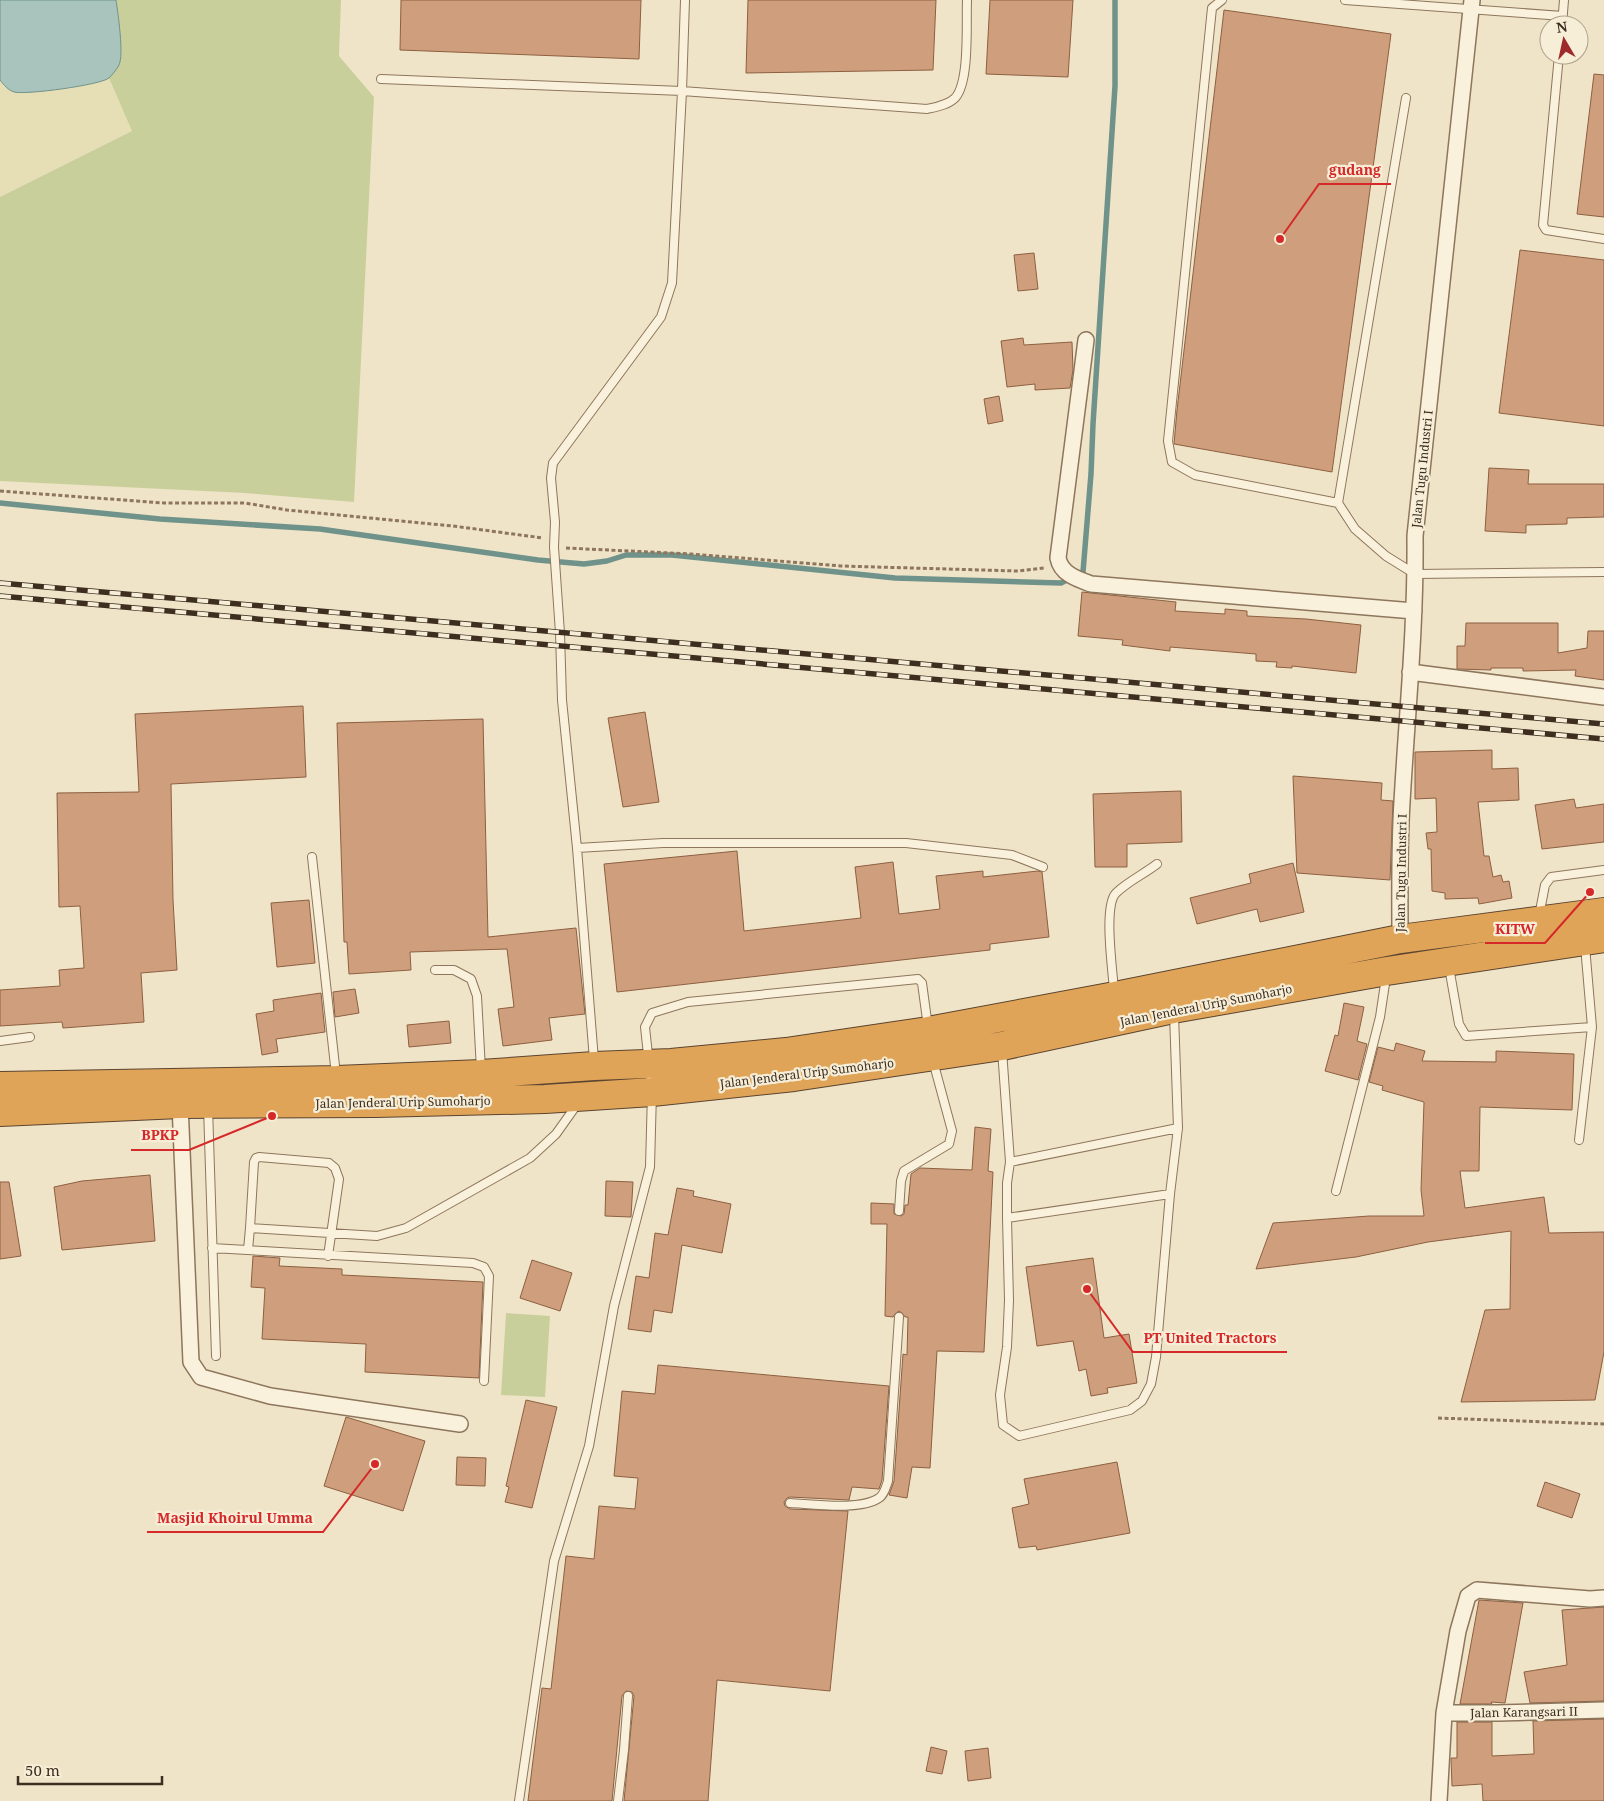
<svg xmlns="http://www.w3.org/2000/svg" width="1604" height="1801" font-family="'Noto Serif',serif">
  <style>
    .farmland { fill: #e6deb5 }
    .green { fill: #c9cf9b }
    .water { fill: #a9c4bc; stroke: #6f938a }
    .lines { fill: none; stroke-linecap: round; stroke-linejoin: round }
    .stream { stroke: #6f938a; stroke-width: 5.5 }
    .building { fill: #cf9f7d; stroke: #8d5f41 }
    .lane-casing { stroke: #8d765c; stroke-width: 10 }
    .street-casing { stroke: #8d765c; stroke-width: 18 }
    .highway-casing { stroke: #5b4430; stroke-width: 30 }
    .path { stroke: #8d765c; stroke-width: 3; stroke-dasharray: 4 2.5; stroke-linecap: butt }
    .lane { stroke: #faf1dc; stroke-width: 8 }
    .street { stroke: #faf1dc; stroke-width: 15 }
    .highway { stroke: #e0a458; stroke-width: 28 }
    .rail-casing { stroke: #3d2e20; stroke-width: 5.5 }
    .rail { stroke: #f7eed8; stroke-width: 4; stroke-dasharray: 11; stroke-linecap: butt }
    .labels { text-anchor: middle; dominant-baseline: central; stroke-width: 4.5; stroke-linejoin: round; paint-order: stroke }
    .street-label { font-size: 12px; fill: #3d2e20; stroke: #f7eed8 }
    .leader { fill: none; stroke: #d62828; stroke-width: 2 }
    .callout-dot { fill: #d62828; stroke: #f7eed8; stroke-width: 2 }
    .callout-label { font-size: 14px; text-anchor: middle; font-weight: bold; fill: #d62828; stroke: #f7eed8; stroke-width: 4.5; stroke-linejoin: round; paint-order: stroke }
  </style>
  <rect width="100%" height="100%" fill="#f0e4c8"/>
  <!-- farmland -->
  <path class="farmland" d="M109 78 132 131 0 197V81L9 90 15 92H38L75 88Z"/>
  <!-- green -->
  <path class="green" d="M116 0H341L339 56 374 97 354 502 245 493 0 481V197L132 131 109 78 120 64 121 49Z
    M506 1313 550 1316 545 1397 501 1395Z"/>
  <!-- water -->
  <path class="water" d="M0 0H116C118 13 124 55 119 65 117 69 112 75 109 78 100 85 27 95 14 92 8 90 4 85 0 80Z"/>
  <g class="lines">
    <!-- stream -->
    <path class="stream" d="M0 503 160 519 320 529 538 560 584 564 607 561 626 555H672L895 578 1061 583 1083 572 1091 474 1093 424 1115 86V0"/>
  </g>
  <!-- building -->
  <path class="building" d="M401 0H641L639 59 400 50Z
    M748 0H936L933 70 746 73Z
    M990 0H1073L1068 77 986 74Z
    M1224 10 1391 34 1332 472 1174 444 1177 410Z
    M1594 74 1604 75V217L1577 214Z
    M1520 250 1604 260V426L1499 413Z
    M1034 253 1038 289 1018 291 1014 255Z
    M1023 338 1024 345 1072 342 1073 370 1070 388 1035 390V384L1007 387 1001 341Z
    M999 396 1003 421 988 424 984 399Z
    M1489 468 1529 470 1528 484H1604V517L1567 518V524L1526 525V533L1485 531Z
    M1082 592 1176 602 1175 611 1225 614V609L1247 611V616L1306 619 1361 625 1356 673 1292 666V668L1276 667 1277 662 1256 661V654L1170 647V651L1122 645 1123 640 1078 636Z
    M1466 623H1558V653L1587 648 1588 631H1604V680L1575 676 1576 670 1523 671V668H1491V670L1457 669V646H1465Z
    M303 706 306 777 171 784 173 900 177 970 141 973 144 1022 63 1028 62 1022 0 1026V990L60 986 59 970 84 968 80 906 59 907 57 793 139 792 135 714Z
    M645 712 659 802 623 807 608 718Z
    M483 719 488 937 576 928 585 1014 549 1018 552 1040 503 1046 498 1009 514 1007 507 949 410 952 411 970 349 974 347 942H344L337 723Z
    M1492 750V769L1518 768 1519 800 1478 802 1484 856H1489L1493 877 1501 875 1503 882 1509 881 1512 898 1479 904 1478 898 1445 899V893L1432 891 1431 849H1428L1426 833 1437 832 1436 798 1415 799V752Z
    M1293 776 1382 783 1381 800 1393 801 1390 880 1297 873Z
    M1181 791 1182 842 1127 844V867H1095L1093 794Z
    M1574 799 1576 808 1604 804V842L1542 849 1535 805Z
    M737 851 744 931 861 918 855 867 893 862 899 914 940 909 936 876 983 871V877L1038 871 1042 872 1049 937 990 944V950L617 992 604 864Z
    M1293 863 1304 912 1260 922 1257 909 1197 924 1190 898 1251 883 1249 874Z
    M309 900 315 963 277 967 271 903Z
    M355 989 359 1013 335 1017 333 992Z
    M321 993 325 1032 276 1039 278 1052 262 1055 256 1014 274 1011 273 1000Z
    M1344 1003 1364 1007 1357 1041 1367 1044 1358 1080 1325 1071 1335 1035 1338 1036Z
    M449 1021 451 1043 409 1047 407 1025Z
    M1396 1043 1425 1051 1422 1061 1496 1062V1051L1574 1054 1572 1110 1480 1107 1479 1171H1460L1465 1208 1544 1197 1549 1233 1604 1232V1352L1595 1400 1461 1402 1485 1310 1510 1309 1511 1231 1428 1242 1356 1257 1256 1269 1273 1223 1369 1216H1424L1421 1190 1424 1102 1382 1090 1383 1086 1369 1082 1378 1047 1394 1051Z
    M975 1127 991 1129 988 1171 993 1172 984 1352 937 1351 930 1468 912 1467 907 1498 889 1495 894 1481 903 1354 907 1355 908 1317H905L902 1313 899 1311 895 1314 893 1317 885 1316 887 1224H871V1203L894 1204V1214L901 1216 904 1214 905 1205H908L911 1174 920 1168 972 1170Z
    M150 1175 155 1241 62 1250 54 1187 82 1181Z
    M606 1181 633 1182 631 1217 605 1216Z
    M0 1182H9L21 1256 0 1259Z
    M677 1188 694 1191 693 1196 731 1204 722 1253 682 1245 672 1313 654 1310 651 1332 628 1329 636 1276 649 1278 655 1233 668 1235Z
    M253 1256 280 1258 279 1266 342 1269V1275L483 1282 479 1378 365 1372 366 1344 262 1339 265 1288 251 1287Z
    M1093 1258 1104 1338 1129 1334 1137 1383 1107 1388 1108 1393 1091 1396 1086 1369 1079 1371 1073 1341 1037 1346 1026 1267Z
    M532 1260 572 1273 560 1311 520 1298Z
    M658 1365 889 1386 882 1480 879 1489 852 1487 849 1500 790 1497 787 1498 784 1502 785 1506 790 1509 848 1511 830 1691 717 1680 708 1801H624L634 1696 632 1692 626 1691 622 1696 612 1801H528L542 1688 551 1689 566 1556 594 1559 599 1506 635 1509 638 1478 614 1476 622 1391 655 1394Z
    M526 1400 557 1407 532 1508 505 1502 509 1487 506 1486Z
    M346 1417 425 1441 403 1511 324 1486Z
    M457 1457 486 1458 485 1486 456 1485Z
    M1117 1462 1130 1533 1037 1550 1036 1546 1019 1548 1012 1508 1029 1504 1024 1479Z
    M1545 1482 1580 1494 1572 1518 1537 1506Z
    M1479 1600 1523 1603 1505 1703 1491 1702 1492 1704H1460Z
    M1604 1607V1701L1530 1703 1524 1672 1567 1665 1562 1610Z
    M1604 1719V1801H1483L1482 1784 1452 1786 1451 1758H1457V1722H1492V1756L1534 1754 1533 1721Z
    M931 1747 947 1751 942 1774 926 1771Z
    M988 1748 991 1778 968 1781 965 1751Z"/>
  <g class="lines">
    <defs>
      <path id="lane" d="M1222 0 1212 8 1168 441 1172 462 1195 475 1338 503 1355 529 1386 556 1415 574 1604 572
        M1345 0 1563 16
        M1562 25 1564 0
        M1559 55 1543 225 1546 230 1604 239
        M381 79 682 91 685 0
        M1338 503 1406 98
        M577 848 663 843H906L1012 855 1043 867
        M312 857 336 1075
        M1539 916 1545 885 1551 877 1604 870
        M1449 967 1459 1024 1466 1036 1592 1027
        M435 970H454L471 979 477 996 481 1070
        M1114 991C1113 972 1103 906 1116 893 1127 882 1144 874 1157 864
        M0 1041 30 1037
        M1002 1050 1010 1162 1007 1183V1218L1170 1194
        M594 1060 577 848 562 700 560 633 554 547 555 522 551 478 553 463 661 317 672 283 682 91 927 109C936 107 948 105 955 98 970 82 966 23 967 0
        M208 1107 216 1356
        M1579 1140 1592 1027 1585 946
        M1010 1162 1178 1128
        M1336 1191 1380 1017 1386 977
        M899 1211 901 1181 904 1171 949 1144 952 1131 933 1061
        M1007 1218 1009 1300 1007 1347 1000 1395 1003 1425 1019 1436 1130 1410 1142 1401 1151 1384 1156 1357 1170 1194 1178 1128 1174 1014
        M250 1228 254 1162 256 1158 259 1157 329 1163 335 1168 339 1179 328 1256
        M212 1248 473 1263 484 1267 489 1276 484 1381
        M248 1250 250 1228 377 1236 406 1228 530 1158 556 1134 578 1103
        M790 1503C812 1504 860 1511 879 1498 884 1495 886 1487 888 1481L899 1317
        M519 1801 554 1561 589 1446 614 1306 650 1167 652 1092 645 1027 652 1013 688 1002 918 979 922 983 928 1027
        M618 1801 624 1750 628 1696"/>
      <path id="street" d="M1086 340 1058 558C1061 574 1077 579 1091 584L1414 611
        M1410 672 1604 697
        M1400 939C1400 894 1399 848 1402 802 1407 714 1416 625 1415 536L1472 0
        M180 1104 191 1362 201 1377 270 1396 460 1424
        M1444 1713H1498L1604 1710
        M1439 1801 1444 1713 1458 1631 1468 1596 1477 1590 1590 1599 1604 1598"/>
      <path id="highway" d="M0 1086 337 1080 481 1074 594 1066 671 1063 786 1052 928 1031 1115 996 1400 939 1604 912
        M0 1112 180 1104 376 1103 545 1099 652 1092 794 1077 1002 1046 1173 1009 1387 971 1604 938"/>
    </defs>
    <!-- lane casing -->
    <use href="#lane" class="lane-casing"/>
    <!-- street casing -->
    <use href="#street" class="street-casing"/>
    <!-- highway casing -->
    <use href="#highway" class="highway-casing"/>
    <!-- path -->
    <path class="path" d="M0 491 164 503H245L287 510 453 526 543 538
      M566 548 691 554 841 566 1018 571 1044 568
      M1438 1418 1604 1424"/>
    <!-- lane -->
    <use href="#lane" class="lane"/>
    <!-- street -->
    <use href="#street" class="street"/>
    <!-- highway -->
    <use href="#highway" class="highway"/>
    <defs>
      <path id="rail" d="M0 583 1604 724
        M0 596 1604 739"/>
    </defs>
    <!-- rail casing -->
    <use href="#rail" class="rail-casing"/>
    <!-- rail -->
    <use href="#rail" class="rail"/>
  </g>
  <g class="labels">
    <!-- street labels -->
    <g class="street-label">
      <text transform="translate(1422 469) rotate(-84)">Jalan Tugu Industri I</text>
      <text transform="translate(1401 873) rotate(-89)">Jalan Tugu Industri I</text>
      <text transform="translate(1206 1005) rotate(-11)">Jalan Jenderal Urip Sumoharjo</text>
      <text transform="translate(807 1073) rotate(-7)">Jalan Jenderal Urip Sumoharjo</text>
      <text transform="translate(403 1102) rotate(-1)">Jalan Jenderal Urip Sumoharjo</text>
      <text transform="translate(1524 1712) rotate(-1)">Jalan Karangsari II</text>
    </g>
  </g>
  <!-- callouts -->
  <path class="leader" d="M1280 239L1319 184H1391M1590 892L1545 943H1485M272 1116L189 1150H131M1087 1289L1133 1352H1287M375 1464L323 1532H147"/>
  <g class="callout-dot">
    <circle cx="1280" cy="239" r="5"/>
    <circle cx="1590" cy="892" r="5"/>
    <circle cx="272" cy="1116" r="5"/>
    <circle cx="1087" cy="1289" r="5"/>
    <circle cx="375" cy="1464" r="5"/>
  </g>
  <g class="callout-label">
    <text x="1355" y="175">gudang</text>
    <text x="1515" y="934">KITW</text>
    <text x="160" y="1140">BPKP</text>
    <text x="1210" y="1343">PT United Tractors</text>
    <text x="235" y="1523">Masjid Khoirul Umma</text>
  </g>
  <!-- north arrow -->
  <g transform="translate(1564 40) rotate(351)"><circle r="24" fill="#f7eed8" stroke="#ada18e"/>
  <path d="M0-4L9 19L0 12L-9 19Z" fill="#9e2a2b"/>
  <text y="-8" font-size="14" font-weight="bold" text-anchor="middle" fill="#3d2e20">N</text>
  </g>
  <!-- scale -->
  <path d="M18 1776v8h144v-8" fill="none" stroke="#3d2e20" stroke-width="2.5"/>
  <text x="25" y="1776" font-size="15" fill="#3d2e20" stroke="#f7eed8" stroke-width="4" paint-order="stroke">50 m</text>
</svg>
